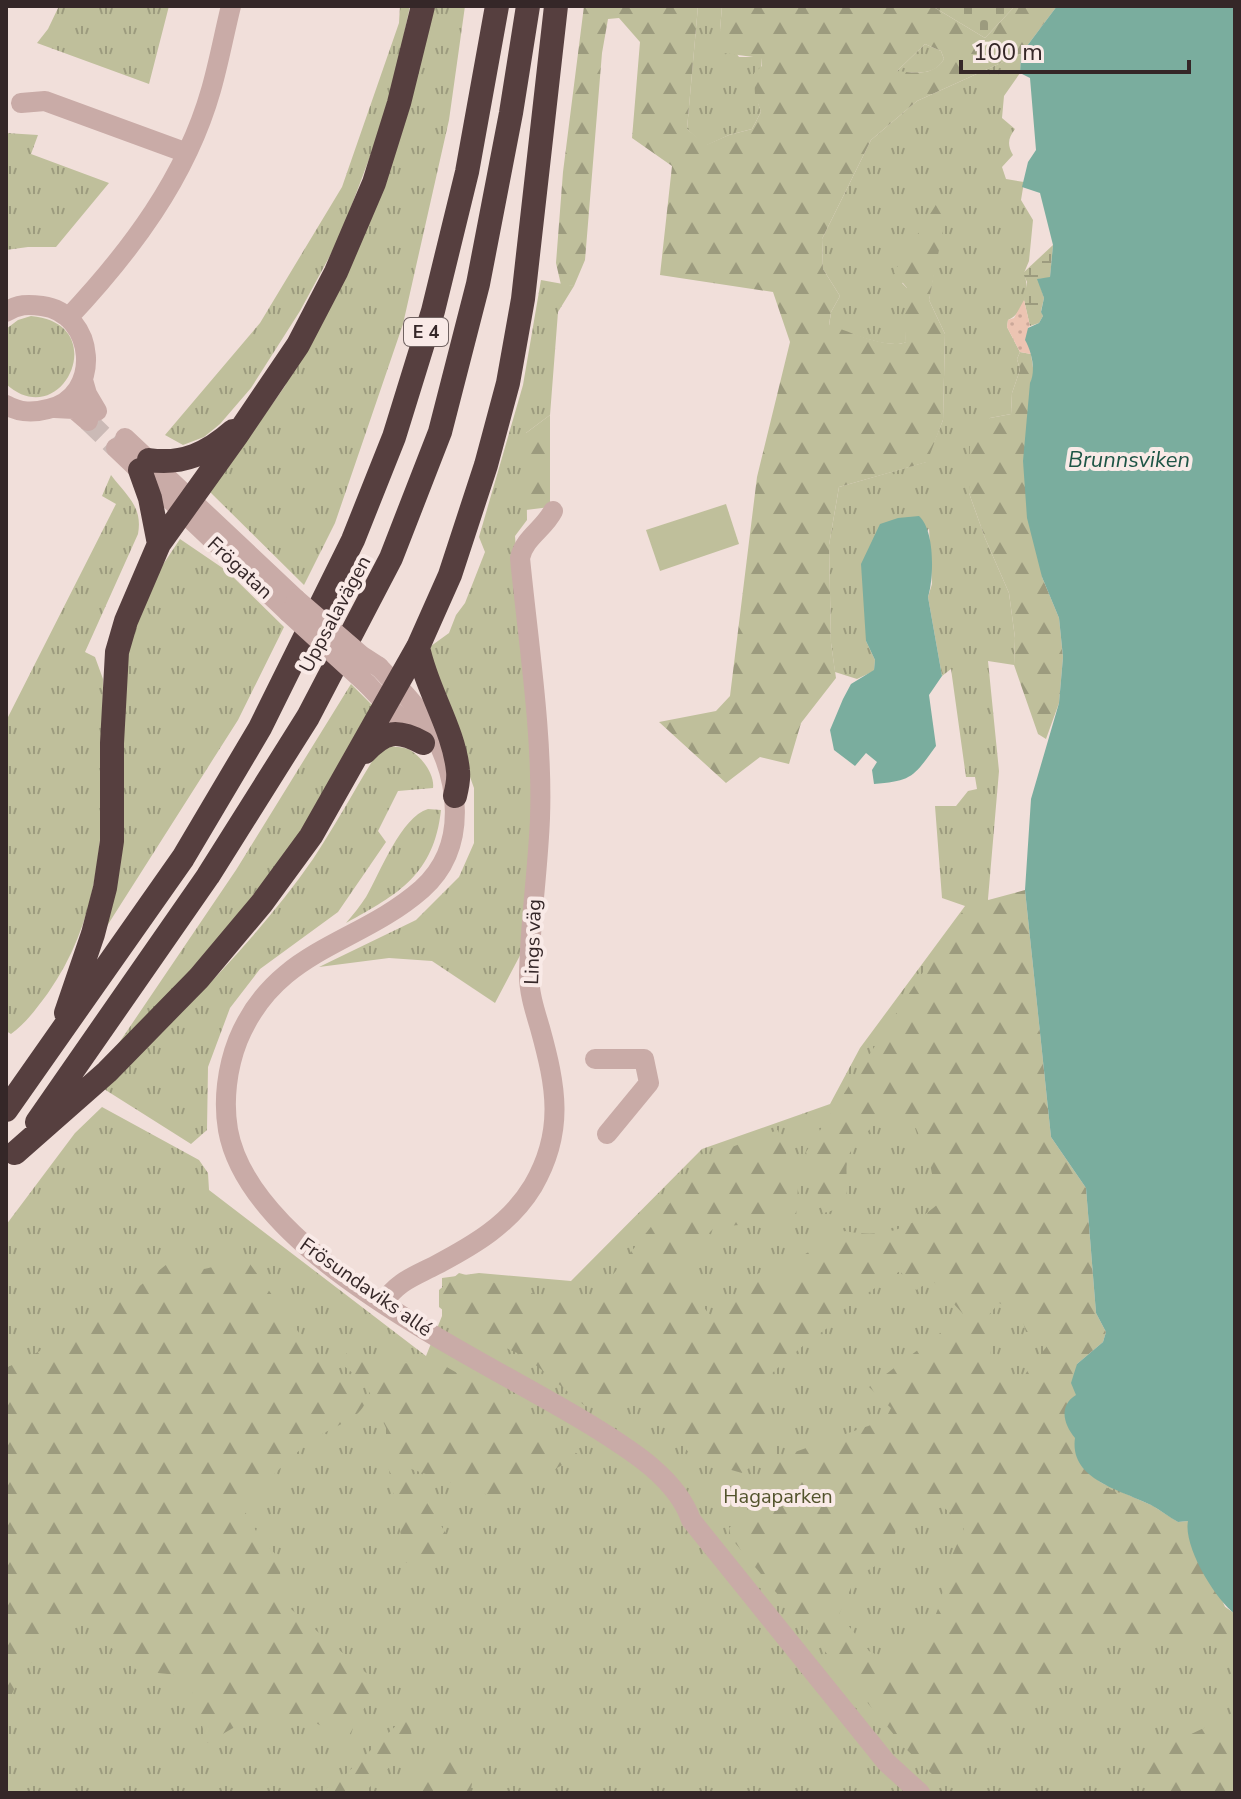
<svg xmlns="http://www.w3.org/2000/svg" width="1241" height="1799" font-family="'Nunito Sans',sans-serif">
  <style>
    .grass { fill: url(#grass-tufts) }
    .forest { fill: url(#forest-firs); fill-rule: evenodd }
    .wetland { fill: url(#wetland-marsh) }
    .sand { fill: url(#sand-dots) }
    .cemetery { fill: url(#cemetery-stones) }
    .garden { fill: #bfbf9b }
    .water { fill: #7aad9e }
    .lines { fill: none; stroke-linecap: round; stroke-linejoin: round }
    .minor-tunnel { stroke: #cbbab6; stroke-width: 20; stroke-dasharray: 20 10; stroke-linecap: butt }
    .minor { stroke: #c9aba7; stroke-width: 20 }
    .highway { stroke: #563f3f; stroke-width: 24 }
    .minor-bridge { stroke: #c9aba7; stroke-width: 20 }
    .labels { text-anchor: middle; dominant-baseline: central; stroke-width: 8; stroke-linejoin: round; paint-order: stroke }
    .shield { fill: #f9eae7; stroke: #706261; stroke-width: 2 }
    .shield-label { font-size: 18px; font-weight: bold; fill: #352728 }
    .street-label { font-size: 20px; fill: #352728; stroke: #f9eae7 }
    .park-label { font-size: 20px; fill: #52532c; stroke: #f9eae7 }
    .water-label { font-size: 22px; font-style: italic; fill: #1e5546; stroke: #f9eae7 }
  </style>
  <defs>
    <pattern id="grass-tufts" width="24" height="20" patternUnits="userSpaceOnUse" patternTransform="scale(2)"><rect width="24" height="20" fill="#bfbf9b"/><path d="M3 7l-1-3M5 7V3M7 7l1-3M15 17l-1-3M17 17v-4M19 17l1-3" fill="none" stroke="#9c9b7e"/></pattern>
    <pattern id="forest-firs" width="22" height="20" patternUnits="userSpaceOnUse" patternTransform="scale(2)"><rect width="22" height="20" fill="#bfbf9b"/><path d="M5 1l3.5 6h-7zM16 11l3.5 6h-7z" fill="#9c9b7e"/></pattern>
    <pattern id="wetland-marsh" width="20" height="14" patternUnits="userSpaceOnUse" patternTransform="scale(2)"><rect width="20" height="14" fill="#bfbf9b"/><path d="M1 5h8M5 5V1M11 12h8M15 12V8" fill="none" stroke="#9c9b7e"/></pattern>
    <pattern id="sand-dots" width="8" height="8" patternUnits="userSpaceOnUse" patternTransform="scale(2)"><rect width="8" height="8" fill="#ecc4b2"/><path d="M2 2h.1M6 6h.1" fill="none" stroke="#cba899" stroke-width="1.8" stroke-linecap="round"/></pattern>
    <pattern id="cemetery-stones" width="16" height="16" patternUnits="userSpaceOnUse" patternTransform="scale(2)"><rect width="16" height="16" fill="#bfbf9b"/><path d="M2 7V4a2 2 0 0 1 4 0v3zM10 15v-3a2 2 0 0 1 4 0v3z" fill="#9c9b7e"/></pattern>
  </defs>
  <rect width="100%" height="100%" fill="#f1dfda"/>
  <!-- grass -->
  <path class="grass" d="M59 6H169L149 84 37 43 48 29Z
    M400 6H410L389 106 339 239 300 311 251 388 220 424 204 437 183 445 165 435 260 323 342 187 399 23Z
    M433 6H465L449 120 403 324 335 523 304 585 210 492 285 386Z
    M698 6H722L720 30 739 57H761C764 81 751 86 761 112L752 129 729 135 705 146 687 129Z
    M925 44 941 51 944 59C934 77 915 72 896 72Z
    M1021 54 1020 73 1004 96 1002 118 1015 129C1008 138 1007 145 1013 155L1002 167 1006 179 1024 182 1021 200 1033 220 1029 261 1024 273C1030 289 1025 312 1008 320L1007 327 1020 352 1017 359 1020 370 1012 393 1011 414 990 418 969 493 985 538 1009 593 1015 638 1014 665 988 661 999 771 988 899 1095 1480 1153 1506 1225 1607 1235 1614V1793H6V1225L75 1133 102 1107 199 1160 208 1173 209 1190 426 1356 442 1316V1278L479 1273 571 1281 702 1149 830 1104 860 1048 965 906 942 898 935 806H956L968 791 977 789 975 777H966L951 669 942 676 928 597 932 584 929 528 866 641 875 660 874 671 857 679 835 672 831 643 829 545 839 487 926 462 943 420 945 334 929 300 934 271 902 283 907 288C909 306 905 324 906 342 889 350 848 332 829 326L831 312 840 296 823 269 822 239 871 140 917 101Z
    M6 133 38 135 31 154 109 183 56 247H28L6 250Z
    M541 280 574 286 558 312 550 415 526 433 527 520 515 536 533 791 526 944 495 1003 432 961 389 958 319 967 416 920 459 877 474 843V788L427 658 431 646 449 633 456 615 465 603 485 552 479 537 523 385Z
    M31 316C114 323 62 435 6 384V329L18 320Z
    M111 475C127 496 143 507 138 534L85 652 95 657 103 679C101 789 115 898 48 993 36 1009 27 1022 11 1034L6 1031V721L116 504 102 496Z
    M180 539 227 571 284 627 238 720 100 937 124 678 133 628 162 566Z
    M351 684 375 708 295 844 233 927 102 1068 236 870Z
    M390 746C396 747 405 747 410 750 422 757 435 775 433 788L398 791 378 831 386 842 338 912 260 969 230 1008 208 1067 207 1130 191 1144 104 1089C177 1017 254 944 313 859 335 826 355 789 376 755Z
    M428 809 441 810C434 874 399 894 346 923 353 915 360 906 366 897 380 873 401 817 428 809Z"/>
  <!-- forest -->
  <path class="forest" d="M584 6H698L687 129 706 145 729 135 752 129 761 112 755 95 754 73 762 66 761 58 723 53 720 30 722 6H932L985 38 1015 6H1057L1021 54 917 101 871 140 822 239 823 269 840 296 831 312 829 325C848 331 889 350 906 342L904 319 907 288 894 272 937 203 948 205 929 300 945 334 943 420 927 462 839 487 829 545 831 643 836 678 801 723 789 764 760 757 726 783 659 722 716 711 730 696 757 477 790 342 773 292 660 275 672 166 632 138 640 42 619 18 608 19 602 53 585 260 574 286 561 285 556 263 563 172ZM925 44 941 51 944 59C934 76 915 73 897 71Z
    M1020 352 1031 354 1034 375 1042 577 1059 618 1063 657 1059 703 1046 739 1038 734 1014 665 1015 638 1009 593 985 538 969 493 970 438 990 418 1011 414 1012 393 1020 370 1017 359Z
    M550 415V507L526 510V433Z
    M1025 890 1051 1137 1086 1188 1096 1313 1106 1332 1103 1342 1077 1364 1073 1450 1080 1464 1107 1488 1153 1506 1178 1522 1188 1521 1225 1607 1235 1614V1675L1208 1635 1111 1640 1079 1656 1034 1709 984 1734 982 1758 936 1778 905 1748 731 1538 729 1528 777 1481 764 1458 742 1473 696 1460 630 1389 608 1408 585 1406 526 1357 470 1332 439 1307V1290L459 1273 550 1298 584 1311 689 1179 718 1152 778 1130 798 1186 796 1218 763 1223 715 1227 674 1268 712 1318 759 1273 786 1282 800 1257 845 1231C884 1239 909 1229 938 1204L929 1159 913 1121 883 1115C875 1125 854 1144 849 1155 840 1177 861 1206 823 1213L806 1152 966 906ZM900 1271 916 1290 932 1280 964 1315 869 1387 891 1408 885 1420 778 1458 761 1383 805 1344 840 1319V1312ZM999 1303 1020 1312 1026 1332 1060 1330 1028 1370 1012 1395 991 1356 987 1317ZM942 1506 955 1517 964 1529 949 1562 940 1604 927 1636 893 1663 869 1651 839 1614 856 1577 891 1557 897 1523Z
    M231 1259 250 1264 312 1351 358 1388 365 1403C359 1418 340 1424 326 1432 297 1447 264 1484 244 1510L260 1538 281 1560 280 1576 285 1604 378 1683 347 1739 304 1717 254 1716 207 1743 188 1676 138 1671 67 1609 15 1687 6 1708V1368L90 1326 172 1260C191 1276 211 1269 231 1259Z
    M360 1352 382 1365 436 1361 473 1382 579 1455 503 1500 405 1467 461 1558 406 1563 386 1454V1428L365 1383 339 1362 347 1353Z
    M1235 1713V1793H1151L1129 1775 1158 1750Z
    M408 1714 413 1743 364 1793H320L345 1775Z
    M452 1748 472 1784 470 1793H398L414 1773Z"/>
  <!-- wetland -->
  <path class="wetland" d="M1053 245 1050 278 1038 279 1044 298 1041 311 1043 316 1039 323 1030 326 1024 300 1027 282 1023 273Z"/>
  <!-- sand -->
  <path class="sand" d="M1024 300 1030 326 1028 328 1031 354 1020 352 1007 327 1008 320 1014 318Z"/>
  <!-- cemetery -->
  <path class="cemetery" d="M932 6H1015L985 38Z"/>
  <!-- garden -->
  <path class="garden" d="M726 504 739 544 660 571 646 530Z"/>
  <!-- water -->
  <path class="water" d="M1057 6H1235V1614C1215 1599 1183 1546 1188 1521L1178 1522C1169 1517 1160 1510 1151 1505 1122 1490 1069 1480 1075 1438 1064 1425 1058 1406 1076 1395L1071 1383 1077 1364 1103 1342 1106 1332 1096 1313 1086 1188 1051 1137 1025 890 1031 799 1059 703 1063 657 1059 618 1042 577 1027 518 1023 461 1030 383C1036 371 1032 352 1025 340L1028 328 1039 323 1043 316 1041 312 1044 298 1037 279 1050 277 1053 245 1040 193 1022 187 1028 162 1036 150 1030 78 1020 73 1021 54Z
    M919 516C935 530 934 578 928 597L942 676 929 695 936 746C914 776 913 781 874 784L872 770 877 762 866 753 855 766 834 750 830 730 843 699 851 684 874 670 875 660 866 641 861 564 880 524 898 518Z"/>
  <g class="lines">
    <!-- minor-tunnel -->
    <path class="minor-tunnel" d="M88 421 116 448"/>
    <!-- minor -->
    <path class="minor" d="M21 103 45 101 187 153
      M6 312C18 304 28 304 42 306 96 313 103 397 48 409 33 413 20 413 6 405
      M68 318C130 252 186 178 211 90 219 62 224 34 231 6
      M83 380 87 394 97 411
      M55 408 74 409 88 421
      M125 438 296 599
      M116 448 288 612
      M379 667C396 685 417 705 430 727 459 777 470 846 422 889 357 946 276 948 238 1040 227 1068 223 1101 228 1130 251 1259 493 1363 597 1429 632 1451 677 1479 691 1520L886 1762 920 1793
      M367 684 422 742
      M595 1059H644L649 1083 607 1134
      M383 1303C398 1281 413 1277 436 1265 474 1245 510 1224 533 1186 565 1131 556 1086 540 1028 535 1011 529 993 529 975 530 922 538 870 540 818 543 735 528 641 520 558 524 538 544 529 553 511"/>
    <!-- highway -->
    <path class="highway" d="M149 460C183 465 208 453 233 431
      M140 470 150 498 159 544
      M418 647C426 689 454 729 458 771 459 779 457 788 455 796
      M365 752C385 731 397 729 423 743
      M66 1013 93 934 105 888 112 841V743L117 652 126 621 159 544 237 435 298 345 336 272 374 183 399 103 423 6
      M6 1110 183 858 260 728 353 540 394 437 433 311 467 172 497 6
      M37 1122 208 876 308 717 391 558 440 432 478 284 511 113 528 6
      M15 1153 107 1072 199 978 262 903 311 836 418 647 450 575 486 465 508 383 523 299 556 6"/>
    <!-- minor-bridge -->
    <path class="minor-bridge" d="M296 599 362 656 379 667
      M288 612 367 684"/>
  </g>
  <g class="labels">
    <!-- shield labels -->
    <rect class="shield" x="404" y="318" width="44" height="28" rx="6"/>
    <g class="shield-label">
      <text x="426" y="332">E 4</text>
    </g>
    <!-- street labels -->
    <g class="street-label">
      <text transform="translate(240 568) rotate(43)">Frögatan</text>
      <text transform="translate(335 614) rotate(-62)">Uppsalavägen</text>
      <text transform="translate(533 942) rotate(-88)">Lings väg</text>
      <text transform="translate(366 1287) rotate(35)">Frösundaviks allé</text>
    </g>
    <!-- park labels -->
    <g class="park-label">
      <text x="778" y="1496">Hagaparken</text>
    </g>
    <!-- water labels -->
    <g class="water-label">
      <text x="1129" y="460">Brunnsviken</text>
    </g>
  </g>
  <!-- border -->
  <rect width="1241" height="1799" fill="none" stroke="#352728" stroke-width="16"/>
  <!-- scale -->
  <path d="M961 60v12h228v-12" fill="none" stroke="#352728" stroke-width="4"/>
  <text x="973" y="60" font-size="24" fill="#352728" stroke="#f9eae7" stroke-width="6" paint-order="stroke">100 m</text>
</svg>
